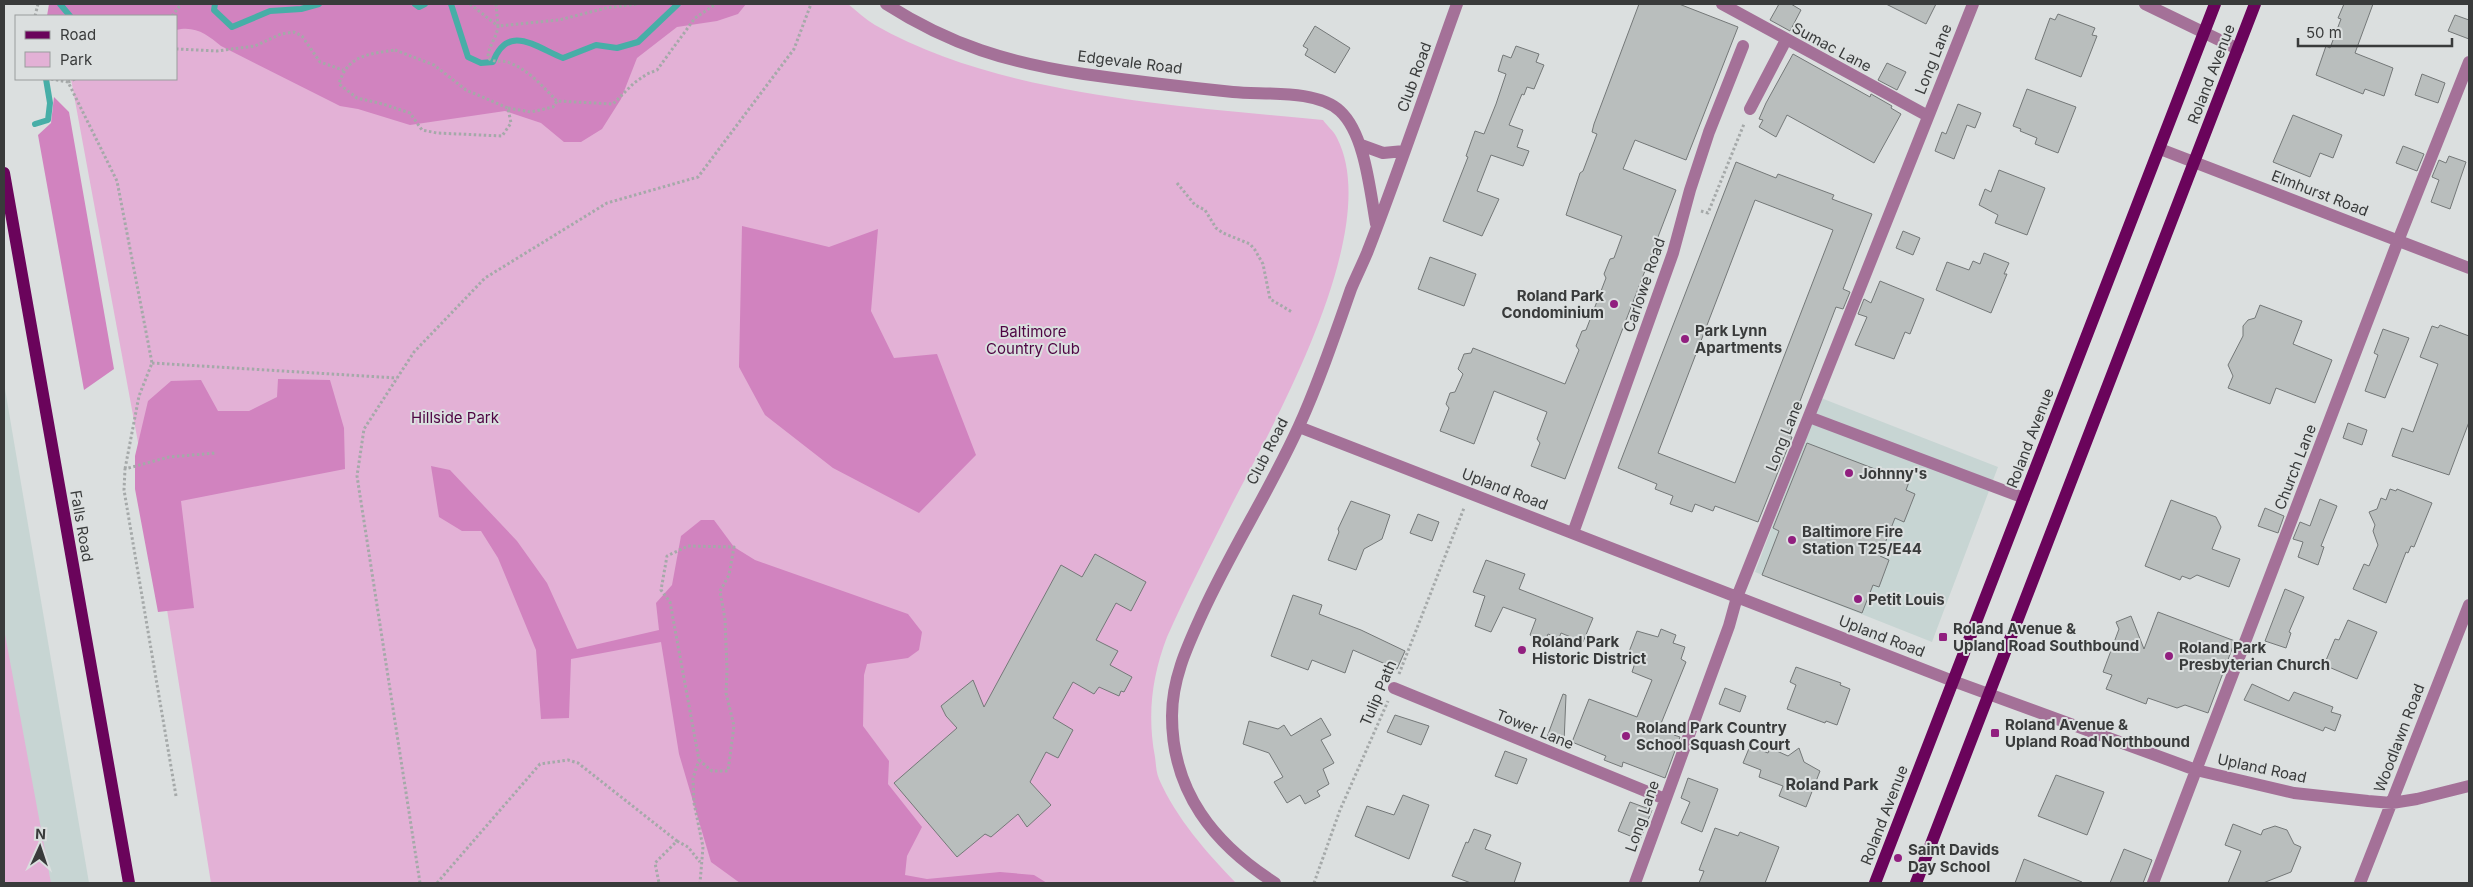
<svg xmlns="http://www.w3.org/2000/svg" width="2473" height="887" font-family="Inter,sans-serif">
  <style>
    .built { fill: #c7d5d3 }
    .green { fill: #e3b1d6 }
    .forest { fill: #d183bf }
    .lines { fill: none; stroke-linecap: round; stroke-linejoin: round }
    .stream { stroke: #47aea7; stroke-width: 6 }
    .building { fill: #b9bebd; stroke: #747878; fill-rule: evenodd }
    .path { stroke: #a5a9a9; stroke-width: 3; stroke-dasharray: 2.5 2.5; stroke-linecap: butt }
    .minor { stroke: #a47198; stroke-width: 12 }
    .major { stroke: #6a045b; stroke-width: 12 }
    .poi-dot { fill: #911f7f; stroke: #dbdfdf; stroke-width: 2 }
    .labels { text-anchor: middle; dominant-baseline: central; stroke-width: 4; stroke-linejoin: round; paint-order: stroke }
    .street-label { font-size: 15px; fill: #393b3b; stroke: #dbdfdf }
    .poi-label { font-size: 15px; font-weight: bold; fill: #393b3b; stroke: #dbdfdf; text-anchor: start }
    .park-label { font-size: 15px; fill: #4e0543; stroke: #dbdfdf }
    .neighbourhood-label { font-size: 16px; font-weight: bold; fill: #393b3b; stroke: #dbdfdf }
  </style>
  <rect width="100%" height="100%" fill="#dbdfdf"/>
  <!-- built -->
  <path class="built" d="M4 383 14 442 89 883H4Z
    M1821 398 1998 467 1932 642 1755 572Z"/>
  <!-- green -->
  <path class="green" d="M57 4H848C857 11 865 19 875 25 998 96 1183 106 1323 120 1327 126 1334 131 1337 138 1384 229 1275 421 1232 504 1210 548 1187 592 1167 637 1152 676 1147 715 1155 757 1156 764 1156 772 1159 779 1176 818 1207 853 1236 883H211L154 529 71 79H176V16Z
    M4 629 51 883H4Z"/>
  <!-- forest -->
  <path class="forest" d="M49 4H746L738 14 717 21 677 27 637 58 621 99 602 129 581 142H564L541 123 505 111 410 125 358 109 340 106 221 46C208 35 195 25 176 30V16H47Z
    M54 97 69 112 114 369 84 390 38 135 51 123Z
    M742 226 829 247 878 229 871 311 894 358 937 354 976 455 919 513 833 468 765 415 739 367Z
    M278 379 330 380 344 428 345 469 181 501 194 608 158 612 135 489V456L148 401 171 381 201 380 218 411H249L277 397Z
    M431 466 450 470 517 541 547 583 577 649 659 630 656 603 672 585 681 536 701 520H714L734 547 755 560 908 614 922 632 919 650 908 658 867 664 864 675 863 726 889 761 888 784 922 827 907 856 905 875 927 879 1000 872 1034 875 1047 883H740L711 862 679 754 661 642 571 659 569 718 541 719 536 650 498 558 481 531H462L439 517Z"/>
  <g class="lines">
    <!-- stream -->
    <path class="stream" d="M60 4 70 16
      M215 4 214 10 232 27 270 11 301 9 319 4
      M415 4 419 7 425 4
      M451 4 468 57 481 63 493 62C508 22 537 48 563 58L596 45 617 48 638 42 678 4
      M35 124 48 120 50 103 46 79"/>
  </g>
  <!-- building -->
  <path class="building" d="M1639 4H1679L1738 27 1686 160 1635 140 1623 169 1676 190 1565 479 1531 466 1540 443 1537 439 1547 412 1494 391 1474 444 1440 431 1449 408 1446 404 1450 393 1455 392 1463 374 1458 369 1464 354 1471 353 1473 348 1565 384 1579 350 1576 346 1582 331 1586 330 1606 278 1604 274 1610 259 1614 258 1622 236 1566 215 1580 173 1583 171 1597 134 1592 132 1594 124Z
    M1779 4H1791L1801 10 1790 31 1770 20Z
    M1886 4H1936L1926 24Z
    M2344 4H2373L2355 53 2393 68 2384 96 2365 89 2363 94 2316 75 2326 46 2330 48 2341 19 2338 18Z
    M2058 14 2095 28 2092 35 2097 36 2081 77 2035 59 2050 18 2055 20Z
    M2455 15 2469 20V39L2448 31Z
    M1315 26 1350 48 1335 73 1305 55 1308 49 1303 46Z
    M1516 46 1539 54 1536 62 1544 65 1534 89 1527 87 1524 95 1522 94 1509 125 1523 130 1517 147 1529 151 1523 166 1491 155 1477 191 1499 199 1482 236 1443 221 1468 157 1466 156 1475 131 1484 134 1496 104 1506 74 1498 71 1503 55 1511 58Z
    M1793 54 1870 97 1871 94 1892 106 1891 108 1901 114 1874 163 1787 115 1776 137 1759 127 1763 120 1759 119 1766 103Z
    M1887 63 1906 72 1897 90 1878 80Z
    M2422 74 2445 83 2438 103 2415 95Z
    M2027 89 2076 107 2058 153 2035 144 2037 138 2020 131 2021 129 2013 126Z
    M1958 104 1981 113 1975 128 1967 125 1954 159 1935 151 1942 132 1946 134Z
    M2293 115 2342 135 2333 158 2320 153 2310 177 2273 162Z
    M2403 146 2424 154 2417 171 2396 163Z
    M2449 156 2466 162 2450 209 2431 202 2439 180 2432 177 2439 160 2446 163Z
    M1736 162 1776 178 1778 174 1834 195 1832 199 1872 214 1843 289 1850 292 1843 309 1836 307 1787 435 1792 437 1758 522 1715 506 1713 511 1695 504 1692 512 1670 504 1673 496 1655 489 1657 484 1618 468ZM1755 200 1833 230 1735 483 1658 453Z
    M1999 170 2045 188 2027 235 1995 223 1998 215 1979 205 1985 189 1991 192Z
    M1903 231 1920 238 1913 255 1896 248Z
    M1984 253 2009 263 2004 274H2007L1991 313 1936 290 1947 262 1969 270 1973 261 1980 264Z
    M1430 257 1476 274 1464 306 1418 289Z
    M1880 281 1924 299 1910 334 1905 332 1894 359 1855 345 1867 317 1858 314 1864 299 1871 303Z
    M2260 305 2302 321 2293 344 2332 360 2315 403 2276 388 2270 404 2228 388 2233 376 2228 365 2243 336V326L2248 320 2255 318Z
    M2440 325 2469 336V422L2449 475 2392 456 2402 428 2413 432 2438 364 2420 357 2432 326 2438 328Z
    M2383 329 2409 338 2385 398 2365 391 2378 355 2374 353Z
    M2348 423 2367 430 2362 445 2343 438Z
    M1807 443 1909 482 1906 490 1915 494 1904 522 1895 518 1880 556 1889 560 1879 587 1873 585 1862 613 1762 575 1779 531 1773 528Z
    M2390 489 2396 491 2397 489 2432 503 2414 547 2411 546 2408 553 2406 552 2386 603 2353 589 2364 564 2369 566 2378 545 2373 531 2375 525 2369 512 2377 509 2381 498 2386 500Z
    M2320 499 2337 506 2321 546 2324 547 2318 565 2298 557 2303 542 2293 539 2300 522 2310 526Z
    M2171 500 2216 517 2221 527 2212 549 2240 559 2229 587 2197 575 2190 579 2182 576 2180 580 2145 566Z
    M1351 501 1390 515 1382 539 1364 549 1356 570 1328 560 1339 532 1338 529Z
    M2265 508 2284 516 2278 533 2258 526Z
    M1418 514 1439 522 1432 541 1410 533Z
    M1095 554 1146 582 1131 611 1116 603 1096 640 1118 651 1110 665 1132 677 1124 692 1121 691 1119 696 1099 687 1094 694 1073 682 1053 718 1073 730 1058 758 1046 752 1030 782 1051 805 1027 827 1018 814 991 837 985 834 957 857 894 783 957 728 946 716 941 706 973 680 984 707 1061 565 1082 577Z
    M1486 560 1525 574 1519 589 1593 618 1583 642 1561 633 1559 638 1548 634 1545 641 1530 635 1536 619 1503 607 1491 632 1475 626 1485 596 1473 592Z
    M2285 589 2304 597 2289 632 2291 633 2286 648 2265 641Z
    M1293 595 1322 605 1319 614 1361 630 1405 651 1397 669 1353 650 1345 673 1312 660 1308 670 1271 656Z
    M2158 612 2235 641 2208 713 2185 705 2177 708 2148 698 2146 704 2106 689 2112 675 2103 672 2119 629 2116 622 2131 616 2144 649Z
    M2348 620 2377 632 2357 679 2324 665 2335 639 2339 640Z
    M1661 629 1676 635 1673 643 1685 647 1681 659 1686 662 1660 726 1675 732 1674 735 1680 737 1665 778 1623 762 1622 767 1604 760 1606 756 1572 742 1589 699 1637 717 1652 680 1632 672 1636 660 1627 657 1637 631 1658 637Z
    M1796 667 1841 683 1840 685 1850 689 1837 725 1826 721 1825 723 1787 709 1796 685 1790 682Z
    M2252 684 2289 701 2294 692 2333 707 2331 712 2341 715 2335 731 2325 727 2323 731 2244 700Z
    M1725 688 1746 696 1740 712 1719 704Z
    M1563 694 1566 695 1564 743 1547 737Z
    M1395 715 1429 726 1421 745 1387 732Z
    M1321 718 1331 735 1321 740 1334 763 1323 769 1329 784 1317 791 1320 796 1305 804 1300 795 1287 803 1274 782 1283 777 1269 753 1243 744 1249 721 1278 729 1284 725 1291 736Z
    M1750 746 1768 753 1770 748 1788 756 1799 748 1804 762 1820 771 1806 807 1779 796 1783 786 1759 777 1761 770 1743 763Z
    M1505 751 1527 759 1517 784 1495 776Z
    M2056 775 2104 792 2087 835 2038 816Z
    M1688 778 1718 789 1702 832 1681 823 1690 802 1681 798Z
    M1403 795 1429 805 1409 859 1355 836 1367 806 1394 815Z
    M1630 802 1652 810 1640 840 1618 831Z
    M2233 824 2261 835 2263 830 2275 826 2287 830 2294 844 2301 847 2291 872 2263 883H2228L2241 851 2225 845Z
    M1715 828 1738 836 1740 832 1779 847 1765 883H1699L1704 871 1699 870Z
    M1474 829 1491 835 1485 849 1521 863 1514 883H1471L1452 876 1466 842 1468 843Z
    M2124 849 2152 860 2143 883H2110Z
    M2024 859 2082 882V883H2015Z"/>
  <g class="lines">
    <!-- path -->
    <path class="path" d="M470 4 498 26C497 38 488 46 488 58 496 64 502 59 510 63 529 70 543 87 557 101
      M496 4 498 26 559 20 606 8 637 4
      M35 16 38 4
      M172 16 181 4
      M176 49 217 51 255 46 281 34 294 32 302 36 320 62 343 70
      M395 50 434 65 466 90 508 108 511 123 502 136 437 133 422 130 410 113 383 104 357 98 339 84C347 55 369 54 395 50Z
      M51 79 68 82 117 181 152 363 139 396 125 469
      M68 82 75 79
      M508 108 531 112 553 107 557 101 613 104 634 83 647 74 657 70 695 18 716 4
      M1177 183 1195 205 1205 210 1216 228 1223 233 1250 244 1255 250 1263 264 1270 299 1292 312
      M1701 211 1708 213 1744 124
      M152 363 397 378
      M1399 674 1464 508
      M699 760 712 771H728L734 726 726 693 727 670 725 619 720 591 729 575 734 547 688 546 667 556 661 590 670 602 699 760 693 778 694 803 703 847 700 883
      M176 796 124 490 125 469 169 457 216 453
      M677 841 688 847 700 862
      M420 883 357 476 364 429 414 352 485 278 607 203 698 177 794 49 811 4
      M437 883 540 764 568 760 578 763 677 841 655 863 659 883
      M1314 883 1340 810 1388 701"/>
    <!-- minor -->
    <path class="minor" d="M886 4C950 45 1009 63 1084 74 1133 81 1184 87 1233 92 1263 95 1317 89 1340 111 1365 134 1370 191 1376 224
      M1722 4 1928 116
      M2145 4 2238 49
      M1750 109 1786 40
      M1361 145 1383 153 1404 151
      M2160 149 2469 268
      M1809 417 2024 498
      M1299 427 1953 681 2196 770 2294 793 2368 801 2392 803 2417 799 2469 786
      M1573 533 1673 253 1690 190 1709 132 1743 46
      M1394 688 1665 799
      M1275 883C1214 844 1172 792 1172 716 1172 679 1187 647 1202 614 1231 550 1270 490 1299 426 1319 382 1335 335 1351 289 1356 277 1362 265 1367 253 1399 171 1427 87 1457 4
      M1635 883 1729 626 1737 597 1973 4
      M2153 883 2398 241 2469 62
      M2360 883 2469 605"/>
    <!-- major -->
    <path class="major" d="M4 173 129 883
      M1875 883 2215 4
      M1916 883 2255 4"/>
  </g>
  <!-- markers -->
  <g class="poi-dot">
    <circle cx="1614" cy="304" r="5"/>
    <circle cx="1685" cy="339" r="5"/>
    <circle cx="1849" cy="473" r="5"/>
    <circle cx="1792" cy="540" r="5"/>
    <circle cx="1858" cy="599" r="5"/>
    <rect x="1938" y="632" width="10" height="10" rx="2.5"/>
    <circle cx="1522" cy="650" r="5"/>
    <circle cx="2169" cy="656" r="5"/>
    <rect x="1990" y="728" width="10" height="10" rx="2.5"/>
    <circle cx="1626" cy="736" r="5"/>
    <circle cx="1898" cy="858" r="5"/>
  </g>
  <g class="labels">
    <!-- street labels -->
    <g class="street-label">
      <text transform="translate(1832 47) rotate(28)">Sumac Lane</text>
      <text transform="translate(1933 59) rotate(-68)">Long Lane</text>
      <text transform="translate(1130 62) rotate(7)">Edgevale Road</text>
      <text transform="translate(2211 74) rotate(-69)">Roland Avenue</text>
      <text transform="translate(1414 77) rotate(-70)">Club Road</text>
      <text transform="translate(2320 193) rotate(21)">Elmhurst Road</text>
      <text transform="translate(1644 285) rotate(-71)">Carlowe Road</text>
      <text transform="translate(1784 436) rotate(-68)">Long Lane</text>
      <text transform="translate(2030 438) rotate(-69)">Roland Avenue</text>
      <text transform="translate(1267 451) rotate(-63)">Club Road</text>
      <text transform="translate(2295 467) rotate(-69)">Church Lane</text>
      <text transform="translate(1505 489) rotate(21)">Upland Road</text>
      <text transform="translate(82 526) rotate(80)">Falls Road</text>
      <text transform="translate(1882 636) rotate(21)">Upland Road</text>
      <text transform="translate(1378 693) rotate(-67)">Tulip Path</text>
      <text transform="translate(1535 729) rotate(22)">Tower Lane</text>
      <text transform="translate(2399 738) rotate(-69)">Woodlawn Road</text>
      <text transform="translate(2262 768) rotate(12)">Upland Road</text>
      <text transform="translate(1884 815) rotate(-69)">Roland Avenue</text>
      <text transform="translate(1642 816) rotate(-71)">Long Lane</text>
    </g>
    <!-- poi labels -->
    <g class="poi-label">
      <text x="1604" y="295" text-anchor="end">Roland Park<tspan x="1604" dy="17">Condominium</tspan></text>
      <text x="1695" y="330">Park Lynn<tspan x="1695" dy="17">Apartments</tspan></text>
      <text x="1859" y="473">Johnny's</text>
      <text x="1802" y="531">Baltimore Fire<tspan x="1802" dy="17">Station T25/E44</tspan></text>
      <text x="1868" y="599">Petit Louis</text>
      <text x="1953" y="628">Roland Avenue &amp;<tspan x="1953" dy="17">Upland Road Southbound</tspan></text>
      <text x="1532" y="641">Roland Park<tspan x="1532" dy="17">Historic District</tspan></text>
      <text x="2179" y="647">Roland Park<tspan x="2179" dy="17">Presbyterian Church</tspan></text>
      <text x="2005" y="724">Roland Avenue &amp;<tspan x="2005" dy="17">Upland Road Northbound</tspan></text>
      <text x="1636" y="727">Roland Park Country<tspan x="1636" dy="17">School Squash Court</tspan></text>
      <text x="1908" y="849">Saint Davids<tspan x="1908" dy="17">Day School</tspan></text>
    </g>
    <!-- park labels -->
    <g class="park-label">
      <text x="1033" y="331">Baltimore<tspan x="1033" dy="17">Country Club</tspan></text>
      <text x="455" y="417">Hillside Park</text>
    </g>
    <!-- neighbourhood labels -->
    <g class="neighbourhood-label">
      <text x="1832" y="784">Roland Park</text>
    </g>
  </g>
  <!-- border -->
  <rect width="2473" height="887" fill="none" stroke="#393b3b" stroke-width="10"/>
  <!-- legend -->
  <rect x="15" y="15" width="162" height="65" fill="#dbdfdf" stroke="#9a9d9d"/>
  <rect x="25" y="31" width="25" height="8" fill="#6a045b" stroke="#9a9d9d"/>
  <text x="60" y="40" font-size="15" fill="#393b3b">Road</text>
  <rect x="25" y="52" width="25" height="15" fill="#e3b1d6" stroke="#9a9d9d"/>
  <text x="60" y="65" font-size="15" fill="#393b3b">Park</text>
  <!-- north arrow -->
  <g transform="translate(40 847) rotate(3)" stroke="#dbdfdf" stroke-width="4" paint-order="stroke">
  <path d="M0-4L9 19L0 12L-9 19Z" fill="#393b3b"/>
  <text y="-8" font-size="14" font-weight="bold" text-anchor="middle" fill="#393b3b">N</text>
  </g>
  <!-- scale -->
  <path d="M2298 38v8h154v-8" fill="none" stroke="#393b3b" stroke-width="2.5"/>
  <text x="2306" y="38" font-size="15" fill="#393b3b" stroke="#dbdfdf" stroke-width="4" paint-order="stroke">50 m</text>
</svg>
